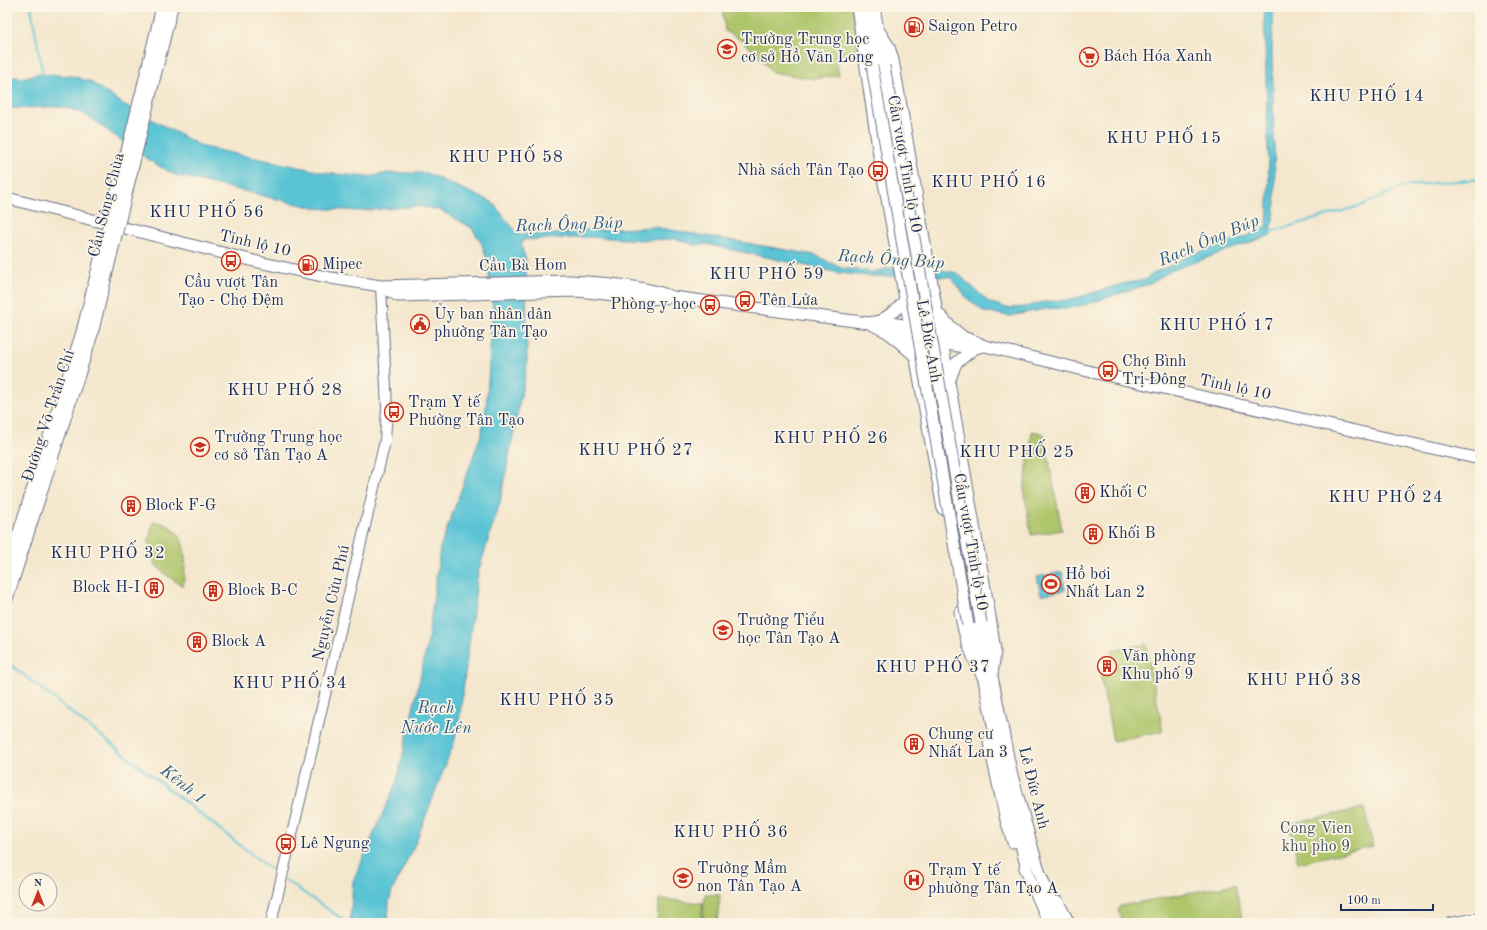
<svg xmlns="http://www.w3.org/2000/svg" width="1487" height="930" font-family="'Old Standard TT',serif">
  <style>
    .green { fill: #aec56a; stroke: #647a64 }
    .water { fill: #5ac4d5; stroke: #3a7a9a }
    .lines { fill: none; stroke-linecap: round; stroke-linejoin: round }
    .stream { stroke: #5ac4d5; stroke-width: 2 }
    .secondary-casing { stroke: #676f85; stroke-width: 12 }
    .primary-casing { stroke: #676f85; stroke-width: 13 }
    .trunk-casing { stroke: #676f85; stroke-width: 13 }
    .secondary { stroke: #fff; stroke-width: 10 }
    .primary { stroke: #fff; stroke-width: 11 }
    .trunk { stroke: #fff; stroke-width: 11 }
    .trunk-bridge-casing { stroke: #676f85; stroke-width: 13; stroke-linecap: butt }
    .trunk-bridge { stroke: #fff; stroke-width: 11 }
    .labels { text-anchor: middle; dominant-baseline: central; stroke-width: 3.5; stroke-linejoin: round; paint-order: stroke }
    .poi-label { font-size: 16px; fill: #1b2f5e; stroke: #fcf5e5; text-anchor: start }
    .street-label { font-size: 16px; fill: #1b2f5e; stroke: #fcf5e5 }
    .park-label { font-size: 16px; fill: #405461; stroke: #fcf5e5 }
    .neighbourhood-label { font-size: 17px; letter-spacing: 1px; fill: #1b2f5e; stroke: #fcf5e5 }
    .water-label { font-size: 17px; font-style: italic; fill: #2e5c82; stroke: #fcf5e5 }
  </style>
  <rect width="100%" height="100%" fill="#fcf5e5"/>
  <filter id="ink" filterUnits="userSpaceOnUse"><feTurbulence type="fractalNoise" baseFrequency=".025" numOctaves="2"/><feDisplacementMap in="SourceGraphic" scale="8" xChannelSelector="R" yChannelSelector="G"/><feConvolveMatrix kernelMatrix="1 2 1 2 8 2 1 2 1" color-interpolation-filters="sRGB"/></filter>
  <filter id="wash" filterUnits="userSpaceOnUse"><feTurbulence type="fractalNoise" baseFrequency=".012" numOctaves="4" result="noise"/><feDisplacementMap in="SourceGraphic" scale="16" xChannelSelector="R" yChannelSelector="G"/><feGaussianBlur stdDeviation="0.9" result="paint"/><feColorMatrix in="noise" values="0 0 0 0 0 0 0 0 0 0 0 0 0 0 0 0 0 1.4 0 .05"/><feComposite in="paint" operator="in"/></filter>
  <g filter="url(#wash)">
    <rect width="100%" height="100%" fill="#f4e7cd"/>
    <!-- green -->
    <path class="green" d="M722 7H852L859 50 835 56 839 75 815 79 772 72C759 56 744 39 725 31Z
      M1032 431 1044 434 1062 530 1031 535 1024 490Z
      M154 521C189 528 187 557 183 586 154 568 141 556 154 521Z
      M1146 644 1163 731 1113 741 1100 673 1116 670 1112 650Z
      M1364 808 1373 846 1298 863 1289 824Z
      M1235 884 1243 923H1123L1118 911 1120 906Z
      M705 894 720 895 717 923H702Z
      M659 899 703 903 701 923H657Z"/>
    <!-- water -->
    <path class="water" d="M1264 7H1274L1272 49 1275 190V212L1270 232 1271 235 1170 271 1152 283 1084 305 1064 309 1051 308 1010 316 984 312 968 299 950 277 868 276 839 273 706 244 695 245 677 239 642 240 592 237 523 240 521 245 526 260 527 365 500 502 478 573 459 722 454 743 415 844 392 891 389 902 388 923H350L353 881 397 781 427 647 440 548 481 435 486 408 493 308 487 261 482 244 472 228 440 210 417 206 359 211 315 208 175 175C152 163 132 148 111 133 100 125 88 114 74 110 54 103 29 110 7 108V76L22 78 36 74 71 76 89 81 123 104 203 147 327 173 368 177 388 173H426L492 202 518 234H558L590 229 597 230 654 227 815 255 841 268 873 272 890 268 937 269 957 273 989 302 1007 308 1026 307 1042 302 1070 300 1122 284 1145 280 1155 272 1170 266 1183 258 1247 236 1267 226 1269 182Z
      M1062 572 1065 590 1041 595 1037 577Z"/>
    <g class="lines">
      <!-- stream -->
      <path class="stream" d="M31 7 43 75
        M1270 232 1363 205 1404 186 1480 179
        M7 662 278 875
        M285 880 348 923"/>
    </g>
  </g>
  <g filter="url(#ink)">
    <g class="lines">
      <defs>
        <path id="secondary" d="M271 923 385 441 387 408 381 286
          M1450 923 1480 918"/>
        <path id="primary" d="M7 198 254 261 331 278 381 286 569 281C604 283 640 285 673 297L869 323 880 321 947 333 969 339 985 346 1092 372 1480 459
          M381 286 398 296 578 291 650 299 671 297
          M869 323 889 333 969 348 980 347"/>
        <path id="trunk" d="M857 7 879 155 943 509
          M865 7 875 66
          M874 7 884 66
          M879 31 889 47 893 60 990 617 995 651 992 676 1011 772 1039 871 1060 923
          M144 82 162 7
          M153 84 172 7
          M936 311 950 326 963 337
          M880 321 895 311 905 300 919 303 934 298
          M889 333 914 355
          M949 382 956 363 975 348
          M7 570 82 332
          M7 599 92 334
          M960 612C964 636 971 656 983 677
          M981 623 989 655
          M973 625 996 740 1028 874
          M989 742 1006 820 1013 842
          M1025 868 1049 923
          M1058 902 1069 923"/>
      </defs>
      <!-- secondary casing -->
      <use href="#secondary" class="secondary-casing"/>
      <!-- primary casing -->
      <use href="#primary" class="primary-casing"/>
      <!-- trunk casing -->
      <use href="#trunk" class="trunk-casing"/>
      <!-- secondary -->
      <use href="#secondary" class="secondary"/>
      <!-- primary -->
      <use href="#primary" class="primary"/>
      <!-- trunk -->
      <use href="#trunk" class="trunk"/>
      <defs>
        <path id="trunk-bridge" d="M872 66 968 625
          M884 66 981 623
          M82 332 144 82
          M92 334 153 84"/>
      </defs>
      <!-- trunk-bridge casing -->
      <use href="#trunk-bridge" class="trunk-bridge-casing"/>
      <!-- trunk-bridge -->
      <use href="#trunk-bridge" class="trunk-bridge"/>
    </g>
  </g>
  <!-- icons -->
  <defs>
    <symbol id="fuel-ring" viewBox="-11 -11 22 22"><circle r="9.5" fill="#fcf5e5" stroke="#c8321e" stroke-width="1.5"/><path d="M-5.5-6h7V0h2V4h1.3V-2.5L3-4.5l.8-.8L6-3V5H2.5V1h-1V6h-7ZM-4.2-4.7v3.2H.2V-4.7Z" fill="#c8321e"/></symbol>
    <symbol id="school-ring" viewBox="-11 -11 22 22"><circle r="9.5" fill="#fcf5e5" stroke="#c8321e" stroke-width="1.5"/><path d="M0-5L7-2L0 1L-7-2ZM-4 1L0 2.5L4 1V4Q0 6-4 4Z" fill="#c8321e"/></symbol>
    <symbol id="supermarket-ring" viewBox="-11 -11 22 22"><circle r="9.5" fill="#fcf5e5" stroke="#c8321e" stroke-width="1.5"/><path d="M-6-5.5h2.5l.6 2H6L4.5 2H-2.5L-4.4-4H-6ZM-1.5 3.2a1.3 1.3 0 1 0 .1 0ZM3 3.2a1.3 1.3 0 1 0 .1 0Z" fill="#c8321e"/></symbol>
    <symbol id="bus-ring" viewBox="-11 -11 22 22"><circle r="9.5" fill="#fcf5e5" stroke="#c8321e" stroke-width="1.5"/><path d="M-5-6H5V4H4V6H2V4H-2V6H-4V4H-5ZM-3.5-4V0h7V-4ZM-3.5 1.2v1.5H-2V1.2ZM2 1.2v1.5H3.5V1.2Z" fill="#c8321e"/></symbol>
    <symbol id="civic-ring" viewBox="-11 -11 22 22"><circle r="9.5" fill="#fcf5e5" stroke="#c8321e" stroke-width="1.5"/><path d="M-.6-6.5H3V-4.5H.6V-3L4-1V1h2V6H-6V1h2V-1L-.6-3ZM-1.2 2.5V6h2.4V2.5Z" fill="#c8321e"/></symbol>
    <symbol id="building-ring" viewBox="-11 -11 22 22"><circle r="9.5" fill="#fcf5e5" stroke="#c8321e" stroke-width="1.5"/><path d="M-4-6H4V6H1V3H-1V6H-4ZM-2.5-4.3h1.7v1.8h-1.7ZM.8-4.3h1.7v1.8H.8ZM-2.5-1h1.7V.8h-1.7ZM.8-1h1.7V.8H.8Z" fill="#c8321e"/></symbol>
    <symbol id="stadium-ring" viewBox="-11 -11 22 22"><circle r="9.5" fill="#fcf5e5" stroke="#c8321e" stroke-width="1.5"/><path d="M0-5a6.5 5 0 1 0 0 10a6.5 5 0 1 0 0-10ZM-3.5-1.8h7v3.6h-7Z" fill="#c8321e"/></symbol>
    <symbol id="hospital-ring" viewBox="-11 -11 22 22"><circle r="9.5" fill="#fcf5e5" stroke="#c8321e" stroke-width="1.5"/><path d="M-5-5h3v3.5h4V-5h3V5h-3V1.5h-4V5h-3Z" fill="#c8321e"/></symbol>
  </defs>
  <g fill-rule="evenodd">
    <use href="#fuel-ring" x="903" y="16" width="22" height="22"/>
    <use href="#school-ring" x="716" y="38" width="22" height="22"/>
    <use href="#supermarket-ring" x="1078" y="46" width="22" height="22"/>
    <use href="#bus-ring" x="867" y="160" width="22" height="22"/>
    <use href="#bus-ring" x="220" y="250" width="22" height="22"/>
    <use href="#fuel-ring" x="297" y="254" width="22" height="22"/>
    <use href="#bus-ring" x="734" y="290" width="22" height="22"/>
    <use href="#bus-ring" x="699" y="294" width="22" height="22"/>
    <use href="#civic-ring" x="409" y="313" width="22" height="22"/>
    <use href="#bus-ring" x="1097" y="360" width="22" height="22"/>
    <use href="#bus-ring" x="383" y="401" width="22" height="22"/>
    <use href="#school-ring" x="189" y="436" width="22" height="22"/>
    <use href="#building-ring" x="1074" y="482" width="22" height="22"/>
    <use href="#building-ring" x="120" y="495" width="22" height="22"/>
    <use href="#building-ring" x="1082" y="523" width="22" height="22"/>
    <use href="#stadium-ring" x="1040" y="573" width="22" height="22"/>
    <use href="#building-ring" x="143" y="577" width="22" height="22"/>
    <use href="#building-ring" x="202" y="580" width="22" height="22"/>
    <use href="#school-ring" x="712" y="619" width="22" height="22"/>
    <use href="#building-ring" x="186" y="631" width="22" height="22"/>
    <use href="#building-ring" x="1096" y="655" width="22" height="22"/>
    <use href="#building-ring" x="903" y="733" width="22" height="22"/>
    <use href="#bus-ring" x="275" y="833" width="22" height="22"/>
    <use href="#school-ring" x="672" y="867" width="22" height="22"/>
    <use href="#hospital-ring" x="903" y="869" width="22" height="22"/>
  </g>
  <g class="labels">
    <!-- poi labels -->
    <g class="poi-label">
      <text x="928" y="27">Saigon Petro</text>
      <text x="741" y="40">Trường Trung học<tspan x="741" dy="18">cơ sở Hồ Văn Long</tspan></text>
      <text x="1103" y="57">Bách Hóa Xanh</text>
      <text x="864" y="171" text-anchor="end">Nhà sách Tân Tạo</text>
      <text x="322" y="265">Mipec</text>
      <text x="231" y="283" text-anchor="middle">Cầu vượt Tân<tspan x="231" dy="18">Tạo - Chợ Đệm</tspan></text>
      <text x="759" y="301">Tên Lửa</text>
      <text x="696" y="305" text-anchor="end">Phòng y học</text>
      <text x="434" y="315">Ủy ban nhân dân<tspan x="434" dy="18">phường Tân Tạo</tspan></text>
      <text x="1122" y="362">Chợ Bình<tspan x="1122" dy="18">Trị Đông</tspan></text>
      <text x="408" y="403">Trạm Y tế<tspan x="408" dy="18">Phường Tân Tạo</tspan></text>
      <text x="214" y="438">Trường Trung học<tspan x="214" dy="18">cơ sở Tân Tạo A</tspan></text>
      <text x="1099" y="493">Khối C</text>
      <text x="145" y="506">Block F-G</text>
      <text x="1107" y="534">Khối B</text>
      <text x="1065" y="575">Hồ bơi<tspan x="1065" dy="18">Nhất Lan 2</tspan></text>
      <text x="140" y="588" text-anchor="end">Block H-I</text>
      <text x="227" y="591">Block B-C</text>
      <text x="737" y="621">Trường Tiểu<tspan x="737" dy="18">học Tân Tạo A</tspan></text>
      <text x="211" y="642">Block A</text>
      <text x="1121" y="657">Văn phòng<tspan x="1121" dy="18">Khu phố 9</tspan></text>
      <text x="928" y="735">Chung cư<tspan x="928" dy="18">Nhất Lan 3</tspan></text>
      <text x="300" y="844">Lê Ngung</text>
      <text x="697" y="869">Trường Mầm<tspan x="697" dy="18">non Tân Tạo A</tspan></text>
      <text x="928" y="871">Trạm Y tế<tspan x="928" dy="18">phường Tân Tạo A</tspan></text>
    </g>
    <!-- street labels -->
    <g class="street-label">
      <text transform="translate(904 164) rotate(80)">Cầu vượt Tỉnh lộ 10</text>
      <text transform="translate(107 205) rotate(-76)">Cầu Sông Chùa</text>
      <text transform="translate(255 244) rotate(13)">Tỉnh lộ 10</text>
      <text transform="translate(523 266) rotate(-1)">Cầu Bà Hom</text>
      <text transform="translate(928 341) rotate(80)">Lê Đức Anh</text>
      <text transform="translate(1235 388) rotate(12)">Tỉnh lộ 10</text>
      <text transform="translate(49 416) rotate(-72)">Đường Võ Trần Chí</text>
      <text transform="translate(970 542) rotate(80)">Cầu vượt Tỉnh lộ 10</text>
      <text transform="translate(332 603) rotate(-77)">Nguyễn Cửu Phú</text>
      <text transform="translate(1033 788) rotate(76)">Lê Đức Anh</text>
    </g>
    <!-- park labels -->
    <g class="park-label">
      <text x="1316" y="829">Cong Vien<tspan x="1316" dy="18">khu pho 9</tspan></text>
    </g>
    <!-- neighbourhood labels -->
    <g class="neighbourhood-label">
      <text x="1367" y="96">KHU PHỐ 14</text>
      <text x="1164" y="138">KHU PHỐ 15</text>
      <text x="506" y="157">KHU PHỐ 58</text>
      <text x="989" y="182">KHU PHỐ 16</text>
      <text x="207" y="212">KHU PHỐ 56</text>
      <text x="767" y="274">KHU PHỐ 59</text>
      <text x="1217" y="325">KHU PHỐ 17</text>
      <text x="285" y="390">KHU PHỐ 28</text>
      <text x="831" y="438">KHU PHỐ 26</text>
      <text x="636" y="450">KHU PHỐ 27</text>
      <text x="1017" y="452">KHU PHỐ 25</text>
      <text x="1386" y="497">KHU PHỐ 24</text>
      <text x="108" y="553">KHU PHỐ 32</text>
      <text x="933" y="667">KHU PHỐ 37</text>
      <text x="1304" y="680">KHU PHỐ 38</text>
      <text x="290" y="683">KHU PHỐ 34</text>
      <text x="557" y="700">KHU PHỐ 35</text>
      <text x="731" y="832">KHU PHỐ 36</text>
    </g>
    <!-- water labels -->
    <g class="water-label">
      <text transform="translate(569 225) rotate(-2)">Rạch Ông Búp</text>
      <text transform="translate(1209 241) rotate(-23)">Rạch Ông Búp</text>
      <text transform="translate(891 260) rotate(4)">Rạch Ông Búp</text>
      <text x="436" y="708">Rạch<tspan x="436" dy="20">Nước Lên</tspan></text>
      <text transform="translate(183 785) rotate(38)">Kênh 1</text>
    </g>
  </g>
  <!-- margin -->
  <rect width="1487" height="930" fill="none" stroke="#fcf5e5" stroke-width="24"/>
  <!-- north arrow -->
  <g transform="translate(38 892)"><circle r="19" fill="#fcf5e5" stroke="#a2a6af"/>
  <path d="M0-3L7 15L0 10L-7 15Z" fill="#c8321e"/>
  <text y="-6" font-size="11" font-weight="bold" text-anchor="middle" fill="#1b2f5e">N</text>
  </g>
  <!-- scale -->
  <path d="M1341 904v6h92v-6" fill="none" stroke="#1b2f5e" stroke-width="2"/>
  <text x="1347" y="904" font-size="12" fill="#1b2f5e" stroke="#fcf5e5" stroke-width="3" paint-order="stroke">100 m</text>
</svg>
